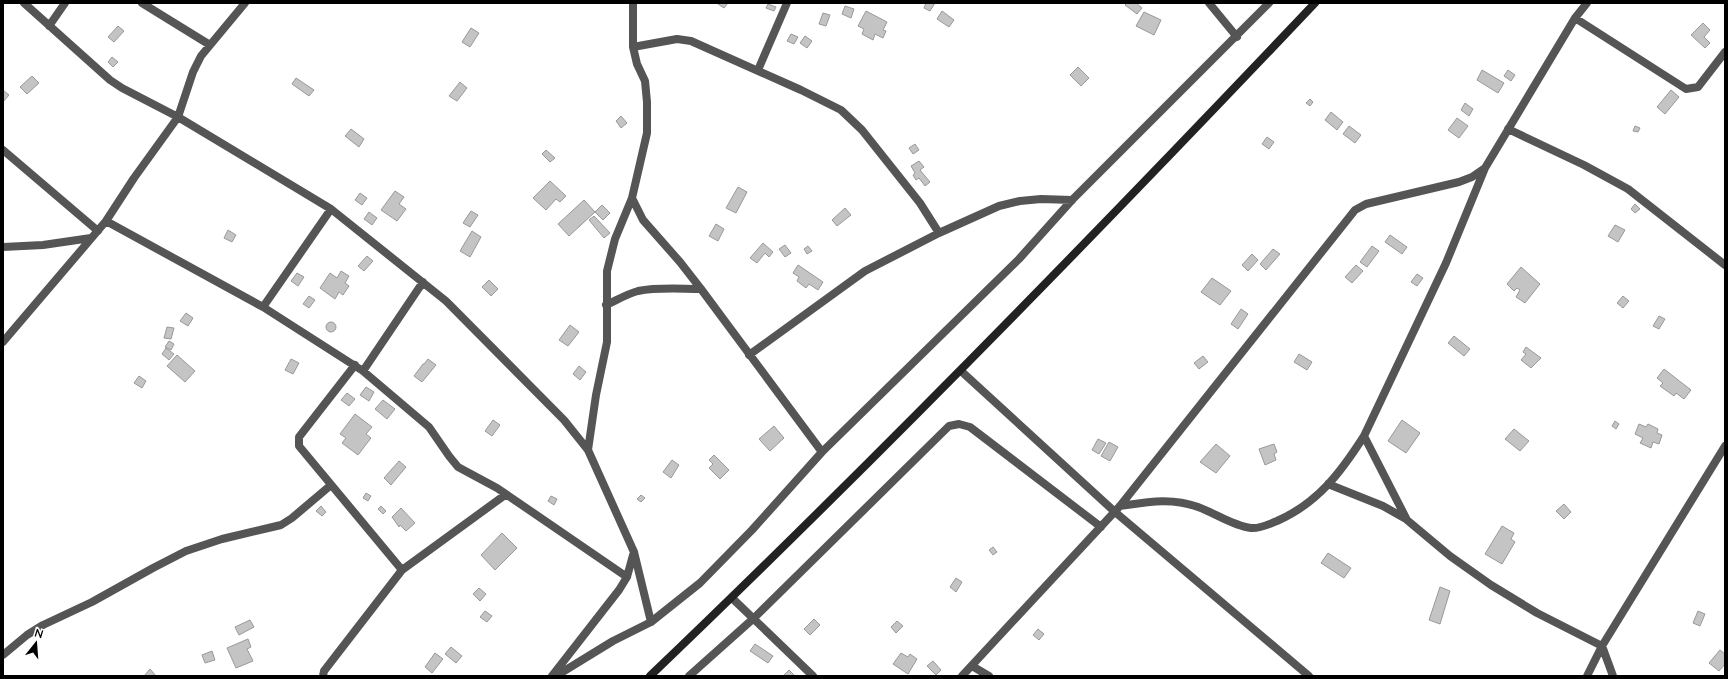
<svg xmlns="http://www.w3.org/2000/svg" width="1728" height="679" font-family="Lato,sans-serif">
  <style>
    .building { fill: #c4c4c4; stroke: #999 }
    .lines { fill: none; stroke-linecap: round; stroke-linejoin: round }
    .minor { stroke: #555; stroke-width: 8 }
    .tertiary { stroke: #555; stroke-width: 8 }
    .secondary { stroke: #222; stroke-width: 8 }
  </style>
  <rect width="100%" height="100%" fill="#fff"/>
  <!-- building -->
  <path class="building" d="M719 3H728L724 8 718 4Z
    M926 3H935L930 11 924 8Z
    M1127 3H1136L1142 8 1137 14 1125 5Z
    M768 4 776 7 774 11 766 8Z
    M845 6 854 9 851 18 842 14Z
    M866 11 887 22 883 30 886 31 883 38 875 34 873 40 862 34 864 29 858 26Z
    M942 11 954 20 949 27 937 19Z
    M1144 12 1161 20 1154 35 1136 26Z
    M823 13 830 15 826 26 819 24Z
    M1703 23 1710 30 1704 37 1710 43 1705 48 1691 35Z
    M118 26 124 31 114 42 108 37Z
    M471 28 479 33 470 47 462 42Z
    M791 34 798 37 794 44 787 41Z
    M805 36 812 41 807 48 800 43Z
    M112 57 118 62 113 67 108 62Z
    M1078 67 1089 78 1081 86 1070 75Z
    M1482 70 1504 83 1498 93 1477 80Z
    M1508 70 1515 75 1511 81 1504 76Z
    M32 76 39 83 27 94 20 87Z
    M296 78 314 90 309 96 292 84Z
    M460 82 467 88 457 101 449 96Z
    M3 90 9 95 3 102Z
    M1671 90 1679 97 1665 114 1657 107Z
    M1310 99 1313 102 1310 106 1306 103Z
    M1465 103 1473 109 1469 116 1461 110Z
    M1331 112 1343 122 1337 130 1325 120Z
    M621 116 627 123 621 128 616 121Z
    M1457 118 1468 126 1459 138 1448 130Z
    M1349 126 1361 135 1355 143 1343 134Z
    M1635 126 1640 128 1638 132 1633 131Z
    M351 129 364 139 359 147 345 136Z
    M1267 137 1274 142 1269 149 1262 144Z
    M915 144 919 150 913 154 909 148Z
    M546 150 555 158 550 162 542 154Z
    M919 161 924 167 920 170 930 182 925 186 919 178 916 180 913 175 915 173 911 166Z
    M550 181 566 196 560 202 556 199 546 210 533 198Z
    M738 187 747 192 736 213 726 208Z
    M395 191 404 197 399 204 406 209 397 221 381 210Z
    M360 193 367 198 362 205 355 200Z
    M584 200 595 212 569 236 558 224Z
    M1635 204 1640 209 1635 213 1631 209Z
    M602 205 610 213 603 220 595 212Z
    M845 208 851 215 837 226 832 220Z
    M471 211 478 215 470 227 463 223Z
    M369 212 377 218 372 225 364 219Z
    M594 216 610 233 604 238 589 220Z
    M716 224 724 229 718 241 709 236Z
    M1615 225 1625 230 1618 242 1608 236Z
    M228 230 236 235 232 242 224 238Z
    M472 231 481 237 470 257 460 251Z
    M1390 235 1407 247 1402 254 1385 242Z
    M763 243 773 252 769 257 765 253 757 263 750 258Z
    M785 245 791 253 785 257 779 249Z
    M808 246 812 251 807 254 804 249Z
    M1372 246 1379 251 1367 267 1360 262Z
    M1273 249 1280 254 1266 270 1260 264Z
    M1252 254 1258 260 1248 271 1242 265Z
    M367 256 373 261 364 271 358 266Z
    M798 265 823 282 818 290 809 284 806 288 797 281 799 277 793 273Z
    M1356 265 1363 271 1352 283 1345 277Z
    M1521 267 1540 284 1525 303 1516 297 1520 290 1517 288 1514 291 1507 284Z
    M341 271 349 276 345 283 349 286 343 295 339 292 335 299 320 288 330 273 337 278Z
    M297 273 304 277 298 286 291 281Z
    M1417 274 1423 278 1417 286 1411 282Z
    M1212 278 1231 291 1220 305 1201 292Z
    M489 280 498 289 491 296 482 287Z
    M309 296 315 300 309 308 303 304Z
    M1623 296 1629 301 1623 308 1617 303Z
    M1241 309 1248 314 1238 329 1231 324Z
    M186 313 193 318 188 326 180 321Z
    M1659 316 1665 319 1659 329 1653 326Z
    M326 327a5 5 0 1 1 10 0a5 5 0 1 1-10 0Z
    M570 325 579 332 568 346 559 340Z
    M167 327 174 328 171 339 164 338Z
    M1454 336 1470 349 1464 356 1448 343Z
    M169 341 174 344 171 350 165 347Z
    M1526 347 1541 358 1531 368 1521 360 1526 354 1523 352Z
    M166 348 174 354 169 360 162 354Z
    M1299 354 1312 362 1307 370 1294 362Z
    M177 355 195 371 185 382 167 366Z
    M1203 356 1208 362 1199 369 1194 363Z
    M291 359 299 363 293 374 285 370Z
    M428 359 436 365 422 382 414 376 423 364H424Z
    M579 366 586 372 580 380 573 374Z
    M1664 369 1691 390 1684 399 1676 393 1674 396 1660 386 1663 383 1657 378Z
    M139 376 146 381 142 388 134 383Z
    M366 387 374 392 369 401 360 395Z
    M347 393 355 399 349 406 341 400Z
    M383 400 395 409 387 419 375 409Z
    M355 414 372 427 366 434 371 438 358 455 342 443 346 438 340 434Z
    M493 420 500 425 492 436 485 431Z
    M1402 420 1420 433 1406 453 1388 441Z
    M1615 421 1619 424 1616 429 1612 426Z
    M1639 424 1646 427 1648 424 1658 429 1657 433 1662 435 1659 444 1653 442 1651 448 1640 443 1643 438 1635 434Z
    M774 426 784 438 770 451 759 439Z
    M1514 429 1529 441 1520 451 1505 439Z
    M1098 439 1106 443 1099 454 1092 450Z
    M1109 442 1118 447 1110 461 1101 456Z
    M1216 444 1230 456 1216 473 1200 462Z
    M1274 444 1277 452 1274 454 1276 460 1265 465 1259 449Z
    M714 455 729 470 720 479 709 468 713 464 709 460Z
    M672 460 679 465 671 478 663 472Z
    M399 461 406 467 391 485 384 478Z
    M366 493 371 496 368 501 363 498Z
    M641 495 645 498 641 502 637 499Z
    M551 496 557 499 554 505 548 501Z
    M1564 504 1571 512 1564 519 1556 511Z
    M321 506 326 512 322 516 316 511Z
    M381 506 386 511 383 514 378 509Z
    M401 508 415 523 406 531 400 525 399 527 392 517Z
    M1502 526 1514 533 1511 539 1515 542 1502 564 1485 554Z
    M502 533 517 548 495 570 481 555Z
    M993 547 997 552 993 555 989 550Z
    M1328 553 1351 568 1344 578 1321 563Z
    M956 578 962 582 956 592 950 587Z
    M1440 587 1450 591 1440 624 1429 620Z
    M479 588 486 594 480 601 473 594Z
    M485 611 492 616 487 622 480 617Z
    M1698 611 1705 614 1700 626 1693 623Z
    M814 619 820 625 810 635 804 629Z
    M250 620 254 627 239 635 235 627Z
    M897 621 903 626 896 633 891 627Z
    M1038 629 1044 634 1039 640 1033 635Z
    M248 639 251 647 247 649 253 661 236 668 227 648Z
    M755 644 773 656 768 663 750 651Z
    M451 647 462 656 456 663 445 654Z
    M1720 650 1725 654V664L1719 671 1709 663Z
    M212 651 215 660 205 663 202 655Z
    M435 653 443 659 432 673 425 667Z
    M901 653 908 657 910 654 917 659 908 674 893 664Z
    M933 661 941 670 936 675 927 666Z
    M150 669 156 676H144Z
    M789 670 795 676H783Z"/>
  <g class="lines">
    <!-- minor -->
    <path class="minor" d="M24 3 110 80 122 88 178 117 331 209 446 301 564 420 588 450 634 552 651 622
      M142 3 210 45
      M633 3V47L637 64 645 81 647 102V133L632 198 643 220 680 262 701 289 822 452
      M1209 3 1237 37
      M1575 18 1686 89 1698 87 1725 52
      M49 26 65 3
      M633 47 677 39 691 41 801 90 841 110 862 130 920 203 939 233
      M758 70 787 3
      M1508 129 1584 165 1628 189 1725 265
      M3 150 98 231
      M1485 168 1446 263 1364 436 1407 520 1450 556 1491 585 1537 613 1602 646 1613 676
      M106 221 263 307 363 371 429 427 449 456 458 467 497 488 627 577
      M3 247 43 245 91 238
      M606 305C617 300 627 294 638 291 658 287 680 289 701 289
      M263 307 331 209
      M3 342 106 221 134 178 178 117 193 72 201 56 245 3
      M749 355 865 271 939 233 999 206 1020 201 1041 199 1072 200
      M355 365 299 437V446L402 570
      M363 371 423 282
      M588 450 596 395 607 342V271L615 239 632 198
      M1328 484 1383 506 1406 519
      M1120 506C1147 502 1171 497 1198 507 1215 513 1233 526 1251 528 1260 529 1269 524 1277 521 1318 503 1341 472 1364 436
      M732 598 813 676
      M3 655 27 635 43 625 92 602 153 568 186 551 222 539 281 525 292 518 331 485
      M972 666 989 676
      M323 676 324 671 402 570 505 495
      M552 676 619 590 627 577 633 555
      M556 676 613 641 651 622 700 583 752 530 822 452 1019 259 1072 200 1269 3
      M689 676 754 618 949 426 959 424 970 427 1101 527
      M962 676 1120 506 1355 210 1366 204 1459 182 1472 177 1485 168 1575 18 1587 3
      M1587 676 1602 646 1725 446"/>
    <!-- tertiary -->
    <path class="tertiary" d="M961 371 1115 512 1309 676"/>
    <!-- secondary -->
    <path class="secondary" d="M650 676C878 458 1098 232 1315 3"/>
  </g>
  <!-- border -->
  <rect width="1728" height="679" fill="none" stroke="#000000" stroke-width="8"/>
  <!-- north arrow -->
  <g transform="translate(36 643) rotate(17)" stroke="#ffffff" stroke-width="3" paint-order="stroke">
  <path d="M0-3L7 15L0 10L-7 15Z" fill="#000000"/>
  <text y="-6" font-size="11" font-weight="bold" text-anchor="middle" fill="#000000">N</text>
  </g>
</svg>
